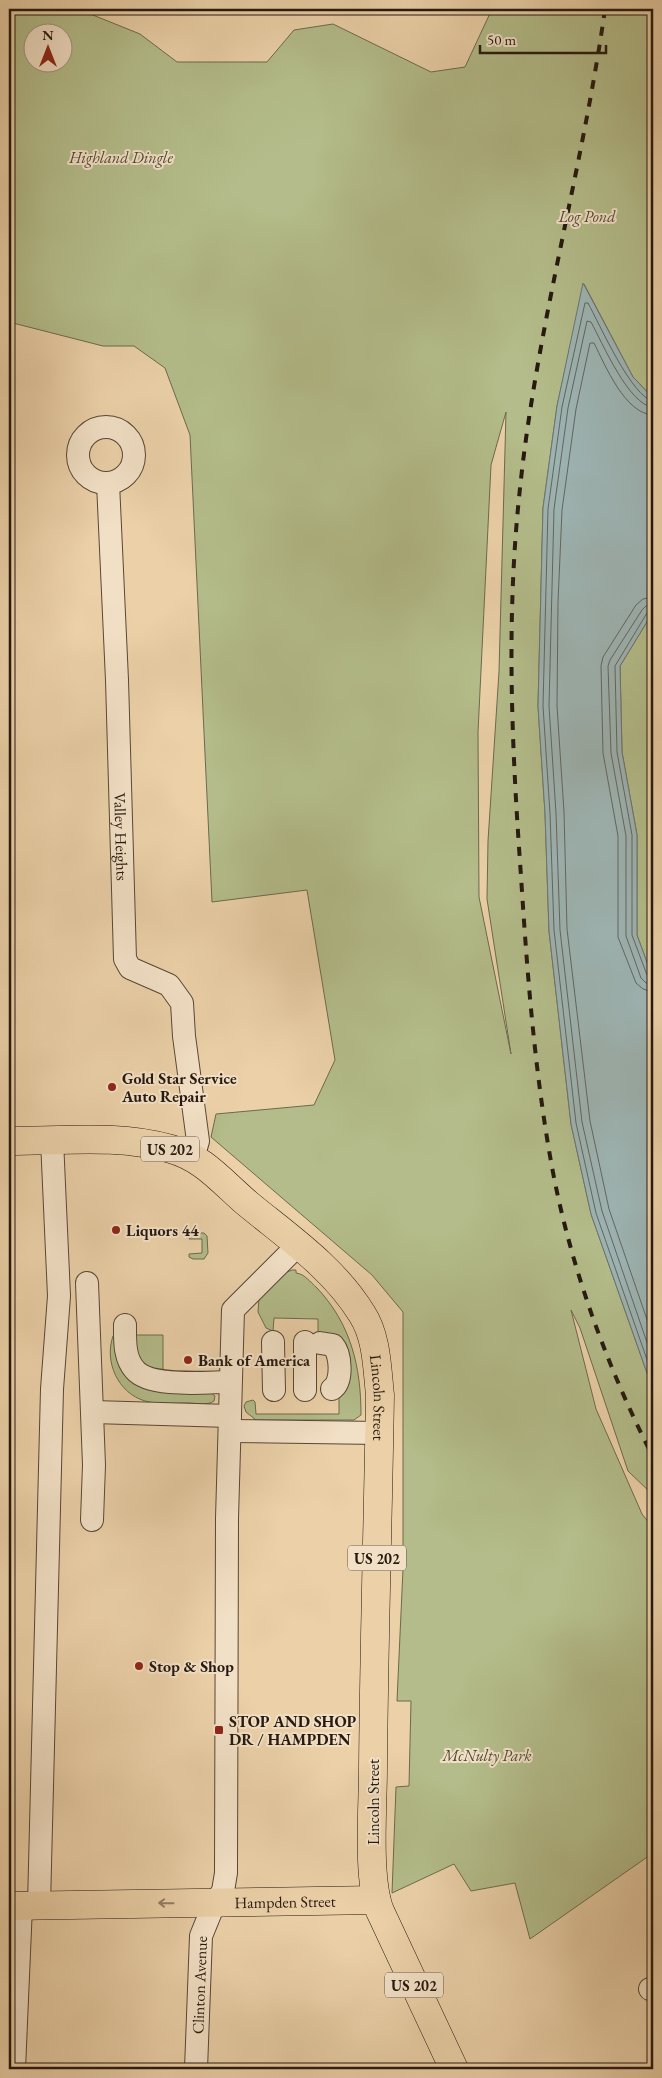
<svg xmlns="http://www.w3.org/2000/svg" width="662" height="2078" font-family="'EB Garamond',serif">
  <style>
    .green { fill: #b3bc8a; stroke: #6c6a4d; fill-rule: evenodd }
    .water { fill: #9db4b3; stroke: #6d7672 }
    .lines { fill: none; stroke-linecap: round; stroke-linejoin: round }
    .shore { stroke: #626662; stroke-width: 1 }
    .minor-casing { stroke: #574736; stroke-width: 24 }
    .major-casing { stroke: #261910; stroke-width: 29 }
    .minor { stroke: #f2e0c6; stroke-width: 22 }
    .major { stroke: #ebd0a8; stroke-width: 28 }
    .rail { stroke: #261910; stroke-width: 4; stroke-dasharray: 9 9; stroke-linecap: butt }
    .oneway { stroke: #927e64 }
    .poi-dot { fill: #8f2418; stroke: #f2e0c6; stroke-width: 2 }
    .labels { text-anchor: middle; dominant-baseline: central; stroke-width: 4; stroke-linejoin: round; paint-order: stroke }
    .shield { fill: #f2e0c6; stroke: #635547; stroke-width: 1 }
    .shield-label { font-size: 15px; font-weight: bold; fill: #261910 }
    .park-label { font-size: 16px; font-style: italic; fill: #504a35; stroke: #f2e0c6 }
    .street-label { font-size: 16px; fill: #261910; stroke: #f2e0c6 }
    .poi-label { font-size: 16px; font-weight: bold; fill: #261910; stroke: #f2e0c6; text-anchor: start }
  </style>
  <rect width="100%" height="100%" fill="#ebd0a8"/>
  <filter id="stains"><feTurbulence type="fractalNoise" baseFrequency=".004" numOctaves="4"/><feColorMatrix values="0 0 0 0 .2 0 0 0 0 .09 0 0 0 0 .02 0 0 0 .5 -.17"/></filter>
  <radialGradient id="worn" r=".72"><stop offset=".6" stop-color="#630" stop-opacity="0"/><stop offset="1" stop-color="#630" stop-opacity=".3"/></radialGradient>
  <!-- green -->
  <path class="green" d="M9 9H78L140 34 177 62H267L294 30 333 24 431 72 465 67 492 9H653V398L633 377 584 284 557 406 543 508 538 706 545 813 549 931 571 1124 591 1214 653 1390V1495L628 1471 580 1328 571 1310 596 1409 642 1514 653 1528V1853L530 1939 515 1883 471 1891 454 1864 392 1893 396 1787 409 1786 411 1701H397L403 1569V1312L372 1275 211 1137 216 1114 314 1105 335 1060 307 890 212 902 190 435 165 368 134 346H103L9 322ZM32 32H62V62H32ZM506 412 499 672 488 841 487 899 511 1054 479 897 478 732 491 465Z
    M653 612V979L637 935V835L622 752 620 666Z
    M192 1233H204L207 1236 208 1253 204 1259H193L189 1257V1254L202 1253V1239H189Z
    M292 1270H296V1273C305 1274 310 1282 317 1288 351 1324 361 1367 361 1415L354 1420H256L246 1412 244 1406 246 1402 253 1400 255 1402 256 1414H339V1394L318 1331V1319L274 1318 273 1331 266 1328 258 1312 259 1299 287 1272Z
    M133 1335H163V1376L140 1366Z
    M113 1336 116 1337 120 1359 211 1393 215 1396 214 1401C207 1406 196 1403 187 1403 174 1403 159 1405 145 1401 118 1393 104 1362 113 1336Z"/>
  <!-- water -->
  <path class="water" d="M583 283 633 377 653 398V612L620 666 622 752 637 835V935L653 979V1390L591 1214 571 1124 549 931 545 813 538 706 543 508 557 406Z"/>
  <g class="lines">
    <!-- shore -->
    <path class="shore" d="M653 401C632 398 599 323 588 303H585L562 407 548 509 543 706 550 813 554 930 576 1123 596 1213 653 1377
      M653 407C629 406 602 342 591 322L587 321 568 408 554 509 549 706 556 813 560 930 582 1122 602 1211 653 1360
      M653 415C625 414 605 365 594 343H590L576 409 562 510 558 602 557 706 564 812 567 929 590 1121 609 1209 653 1337
      M653 597 643 599 636 605 603 657 601 666 603 753 618 836V937L636 983 643 989 653 992
      M653 604 646 606 642 610 610 660 608 666 611 753 626 836V936L641 978 646 983 653 984
      M653 611 647 613 615 666 617 752 632 835V935L647 975 653 978"/>
    <defs>
      <g id="minor">
        <circle cx="106" cy="455" r="28"/>
        <path id="s1" d="M108 483 117 680 125 959 130 968 169 985 182 1003 184 1036 198 1141 193 1158"/>
        <path d="M87 1283 94 1465 92 1520"/>
        <path d="M125 1325C125 1340 124 1358 135 1370 150 1388 208 1382 230 1382"/>
        <path d="M273 1342 274 1390"/>
        <path d="M305 1342V1390"/>
        <path d="M320 1343 333 1345C341 1354 343 1382 332 1389"/>
        <path d="M93 1412 230 1416"/>
        <path d="M230 1431 379 1433"/>
        <path d="M39 1905 52 1389 59 1296 52 1140"/>
        <path d="M650 1989 653 1990"/>
        <path d="M14 2069 21 1906"/>
        <path id="s2" d="M196 2069 201 1936 214 1904 223 1891 226 1873 227 1518 233 1310 298 1245"/>
      </g>
      <g id="major">
        <path id="s3" d="M9 1141C62 1141 119 1134 171 1149 204 1158 223 1183 248 1204 288 1237 334 1268 362 1314 377 1337 377 1368 380 1395 378 1519 374 1644 373 1769 373 1807 367 1878 380 1911L454 2069"/>
        <path id="s4" d="M9 1906 376 1900"/>
      </g>
    </defs>
    <!-- minor casing -->
    <use href="#minor" class="minor-casing"/>
    <!-- major casing -->
    <use href="#major" class="major-casing"/>
    <!-- minor -->
    <use href="#minor" class="minor"/>
    <!-- major -->
    <use href="#major" class="major"/>
    <!-- rail -->
    <path class="rail" d="M605 9C582 173 535 333 519 498 506 624 512 751 521 876 527 970 534 1064 550 1156 568 1260 605 1363 653 1457"/>
  </g>
  <!-- one-way arrows -->
  <defs><path id="oneway-shaft" d="M-6 0H5M1.5-3L5.5 0L1.5 3" fill="none" stroke-width="1.6" stroke-linecap="round" stroke-linejoin="round" transform="scale(1.25)"/></defs>
  <use class="oneway" href="#oneway-shaft" transform="translate(166 1903) rotate(-179)"/>
  <!-- markers -->
  <g class="poi-dot">
    <circle cx="112" cy="1087" r="5"/>
    <circle cx="116" cy="1230" r="5"/>
    <circle cx="188" cy="1360" r="5"/>
    <circle cx="139" cy="1666" r="5"/>
    <rect x="214" y="1725" width="10" height="10" rx="2.5"/>
  </g>
  <g class="labels">
    <!-- shield labels -->
    <g class="shield">
      <rect x="141" y="1136.5" width="58" height="25" rx="4"/>
      <rect x="348" y="1545.5" width="58" height="25" rx="4"/>
      <rect x="385" y="1972.5" width="58" height="25" rx="4"/>
    </g>
    <g class="shield-label">
      <text x="170" y="1149">US 202</text>
      <text x="377" y="1558">US 202</text>
      <text x="414" y="1985">US 202</text>
    </g>
    <!-- park labels -->
    <g class="park-label">
      <text x="121" y="157">Highland Dingle</text>
      <text x="587" y="216">Log Pond</text>
      <text x="487" y="1755">McNulty Park</text>
    </g>
    <!-- street labels -->
    <g class="street-label">
      <text stroke="none"><textPath href="#s1" startOffset="354">Valley Heights</textPath></text>
      <text stroke="none"><textPath href="#s3" startOffset="504">Lincoln Street</textPath></text>
      <text transform="translate(373 1802) rotate(-90)">Lincoln Street</text>
      <text stroke="none"><textPath href="#s4" startOffset="276">Hampden Street</textPath></text>
      <text stroke="none"><textPath href="#s2" startOffset="84">Clinton Avenue</textPath></text>
    </g>
    <!-- poi labels -->
    <g class="poi-label">
      <text x="122" y="1078">Gold Star Service<tspan x="122" dy="18">Auto Repair</tspan></text>
      <text x="126" y="1230">Liquors 44</text>
      <text x="198" y="1360">Bank of America</text>
      <text x="149" y="1666">Stop &amp; Shop</text>
      <text x="229" y="1721">STOP AND SHOP<tspan x="229" dy="18">DR / HAMPDEN</tspan></text>
    </g>
  </g>
  <!-- margin -->
  <rect width="662" height="2078" fill="none" stroke="#ebd0a8" stroke-width="30"/>
  <rect x="10" y="10" width="642" height="2058" fill="none" stroke="#261910" stroke-width="2.5"/>
  <rect x="15" y="15" width="632" height="2048" fill="none" stroke="#261910"/>
  <!-- north arrow -->
  <g transform="translate(48 48)"><circle r="24" fill="#f2e0c6" stroke="#a0907d"/>
  <path d="M0-4L9 19L0 12L-9 19Z" fill="#8f2418"/>
  <text y="-8" font-size="14" font-weight="bold" text-anchor="middle" fill="#261910">N</text>
  </g>
  <!-- scale -->
  <path d="M480 45v8h126v-8" fill="none" stroke="#261910" stroke-width="2.5"/>
  <text x="487" y="45" font-size="15" fill="#261910" stroke="#f2e0c6" stroke-width="4" paint-order="stroke">50 m</text>
  <rect width="100%" height="100%" filter="url(#stains)"/>
  <rect width="100%" height="100%" fill="url(#worn)"/>
</svg>
